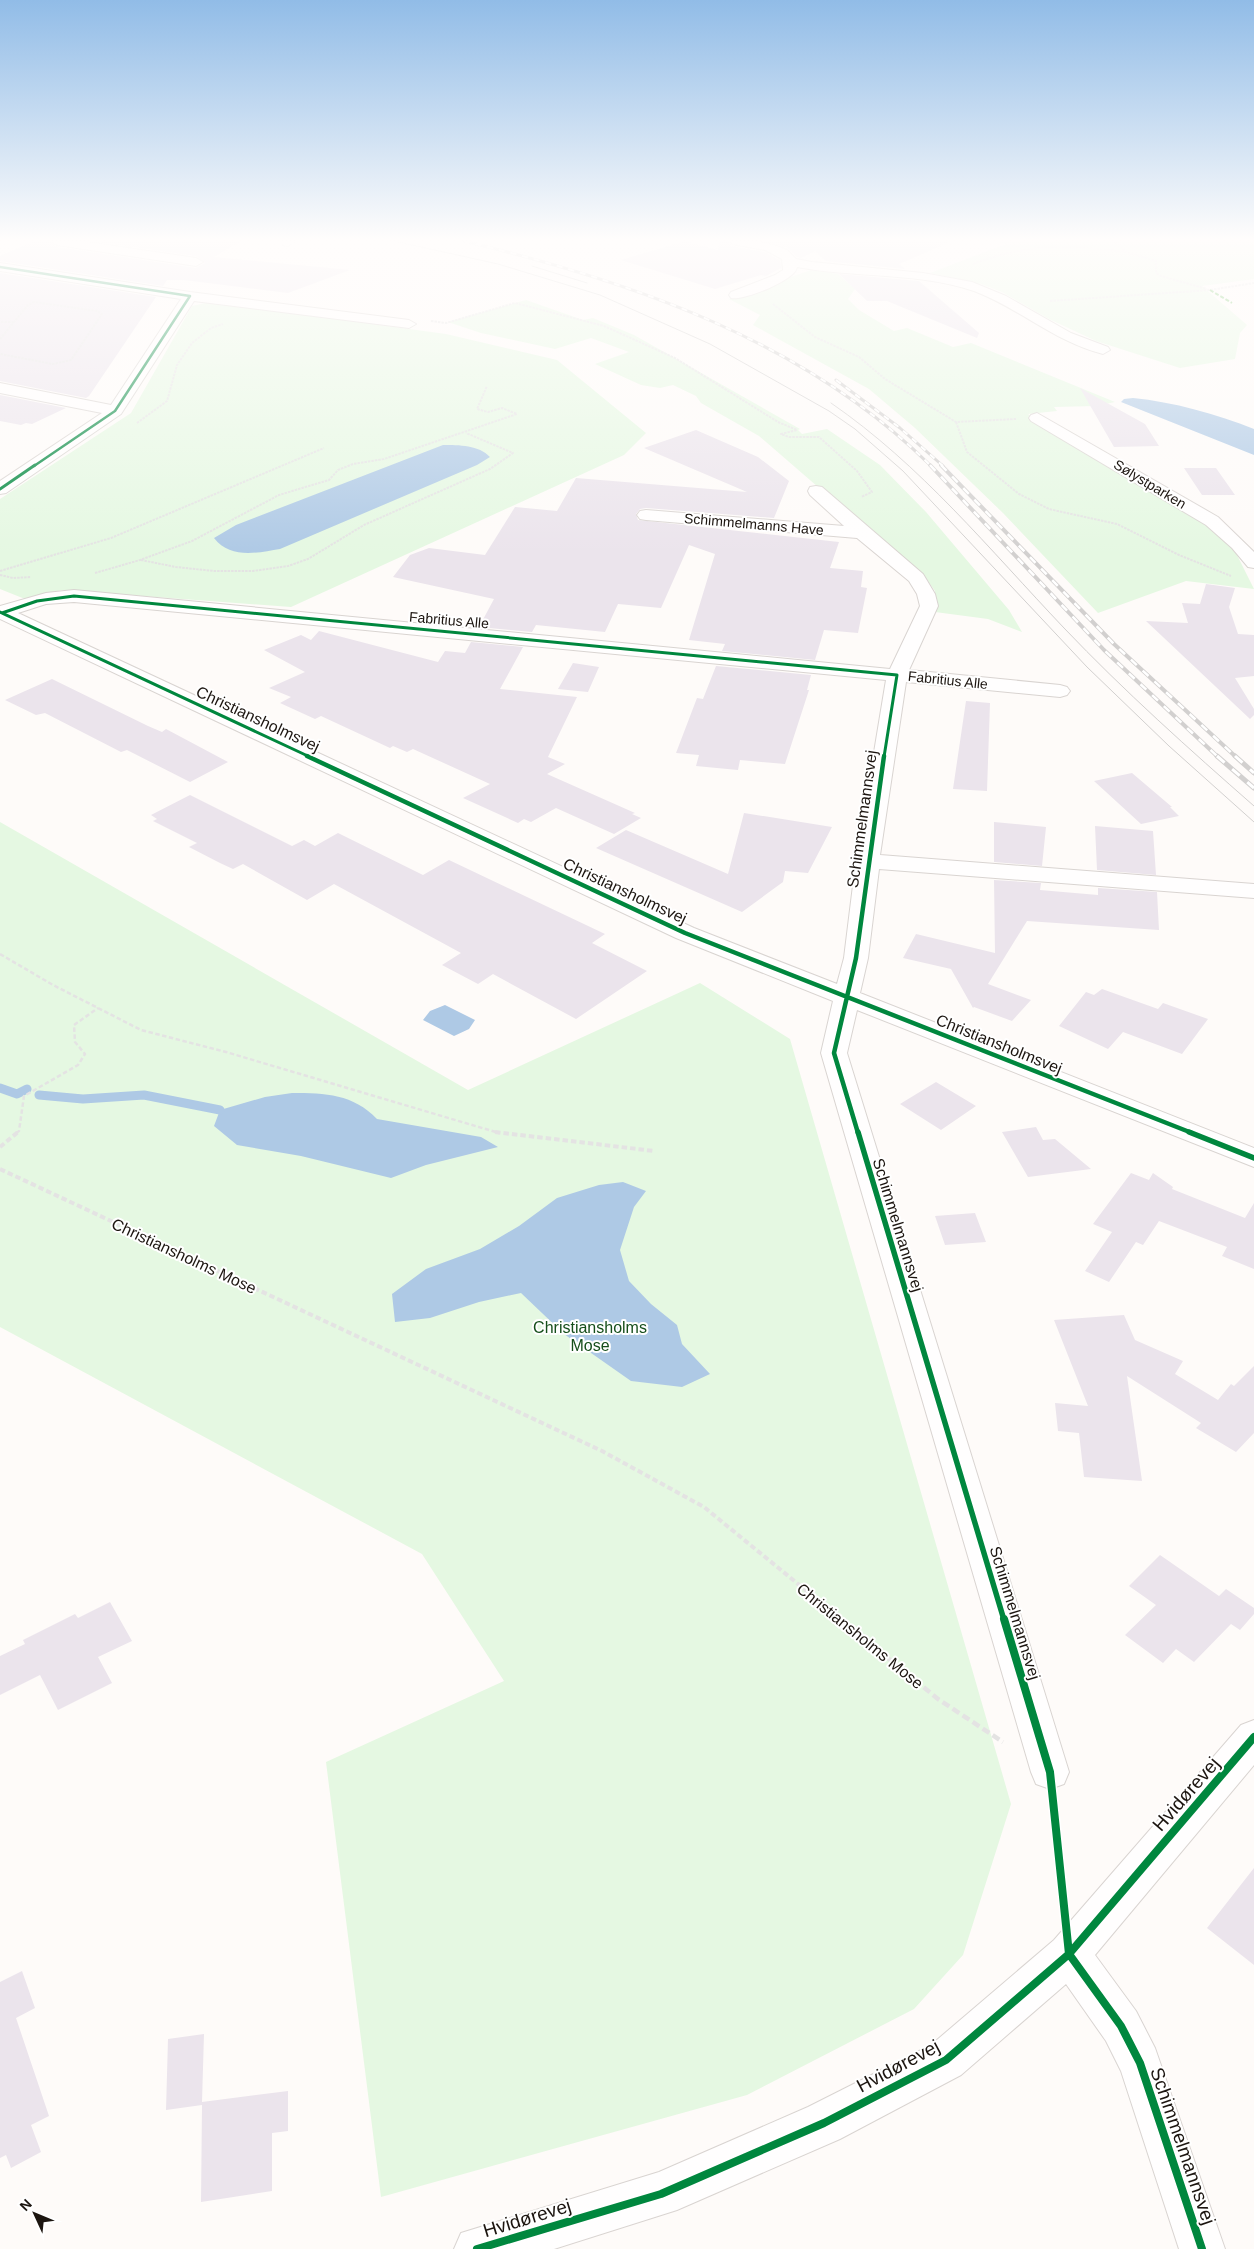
<svg xmlns="http://www.w3.org/2000/svg" width="1254" height="2249" font-family="Arial,sans-serif">
  <style>
    .green { fill: #e5f8e2 }
    .water { fill: #aec9e5 }
    .lines { fill: none; stroke-linecap: round; stroke-linejoin: round }
    .stream { stroke: #aec9e5; stroke-width: 9 }
    .building { fill: #ebe4ec }
    .minor-casing { stroke: #d9d4d1; stroke-width: 2 }
    .path-far3 { stroke: #e4e3e3; stroke-width: 2; stroke-dasharray: 2.5 1; stroke-linecap: butt }
    .path-far2 { stroke: #e4e3e3; stroke-width: 2.5; stroke-dasharray: 4.5 2.5; stroke-linecap: butt }
    .path-far1 { stroke: #e4e3e3; stroke-width: 4; stroke-dasharray: 5.5 3; stroke-linecap: butt }
    .path { stroke: #e4e3e3; stroke-width: 4.5; stroke-dasharray: 8 4; stroke-linecap: butt }
    .minor { fill: #fffefe; fill-rule: evenodd }
    .tram { stroke: #d2d0cf; stroke-width: 1 }
    .rail-far2-casing { stroke: #d2d0cf; stroke-width: 3 }
    .rail-far1-casing { stroke: #d2d0cf; stroke-width: 4 }
    .rail-casing { stroke: #d2d0cf; stroke-width: 5 }
    .rail-far2 { stroke: #fff; stroke-width: 2; stroke-dasharray: 6; stroke-linecap: butt }
    .rail-far1 { stroke: #fff; stroke-width: 2.5; stroke-dasharray: 8; stroke-linecap: butt }
    .rail { stroke: #fff; stroke-width: 3; stroke-dasharray: 10; stroke-linecap: butt }
    .quiet { stroke: #58b947; stroke-width: 2; stroke-dasharray: 4 2; stroke-linecap: butt }
    .cycleway-far4-casing { stroke: #fff; stroke-width: 4.5 }
    .cycleway-far3-casing { stroke: #fff; stroke-width: 5 }
    .cycleway-far2-casing { stroke: #fff; stroke-width: 7 }
    .cycleway-far1-casing { stroke: #fff; stroke-width: 9 }
    .cycleway-casing { stroke: #fff; stroke-width: 11 }
    .cycleway-far4 { stroke: #00873e; stroke-width: 2.5 }
    .cycleway-far3 { stroke: #00873e; stroke-width: 3 }
    .cycleway-far2 { stroke: #00873e; stroke-width: 4.5 }
    .cycleway-far1 { stroke: #00873e; stroke-width: 5.5 }
    .cycleway { stroke: #00873e; stroke-width: 8 }
    .labels { text-anchor: middle; dominant-baseline: central; stroke-width: 4; stroke-linejoin: round; paint-order: stroke }
    .far-street-label { font-size: 14px; fill: #1c1510; stroke: #fff }
    .street-label { font-size: 16px; fill: #1c1510; stroke: #fff }
    .park-label { font-size: 16px; fill: #154e1a; stroke: #fff }
    .near-street-label { font-size: 19px; fill: #1c1510; stroke: #fff }
  </style>
  <rect width="100%" height="100%" fill="#fefbf9"/>
  <!-- green -->
  <path class="green" d="M994 241H1254V279L1202 286 1247 325 1240 333 1235 359 1180 368 1096 341 1049 319 1002 292 981 284 930 273 1006 244Z
    M811 270 838 274 855 289 848 299 859 310 894 331 907 328 953 347 971 343 1115 402 1096 406 1054 407 1057 411 1028 414 1206 522 1232 545 1254 589 1186 581 1098 613 1003 513 915 428 869 389 753 325 760 315 729 299Z
    M526 300 583 320 593 318 634 335 800 429 798 430 802 434 827 429 880 465 926 512 1009 610 1022 632 988 619 935 612V591L922 573 870 532 759 436 701 403 696 396 673 385 660 388 641 385 595 364 629 352 591 338 555 349 481 333 448 322Z
    M210 302 446 334 557 360 646 433 624 455 291 607 62 590 25 599 0 589V499L131 413 192 306Z
    M0 822 468 1090 700 983 790 1039 1011 1804 963 1955 914 2009 747 2095 381 2197 326 1762 504 1681 422 1554 0 1327Z"/>
  <!-- water -->
  <path class="water" d="M1133 398C1173 402 1217 414 1254 429V455L1121 402 1124 399Z
    M443 445C459 445 479 445 490 457L477 465 280 549C257 553 230 559 214 538L236 525Z
    M445 1005 475 1020 469 1029 454 1036 423 1020 430 1011Z
    M292 1093C326 1093 353 1094 377 1119L481 1137 498 1147 426 1165 391 1178 301 1156 237 1145 214 1126 220 1110 265 1097Z
    M623 1182 646 1191 634 1207 620 1250 629 1281 651 1304 677 1325 682 1344 710 1374 682 1387 631 1381 564 1334 521 1293 479 1302 430 1318 395 1322 392 1294 426 1269 480 1249 519 1226 557 1198 599 1185Z"/>
  <g class="lines">
    <!-- stream -->
    <path class="stream" d="M0 1088 17 1094 27 1089
      M39 1095 83 1099 144 1095 220 1110"/>
  </g>
  <!-- building -->
  <path class="building" d="M34 241H49L57 247 196 268 205 263 196 256 90 241H241L214 257 350 270 288 293 184 280H167L163 286 0 261V256Z
    M685 241 718 250 719 241H729L732 246 764 252 780 260 781 268 766 276 761 275 715 289 621 260Z
    M764 241H947L948 243 899 264 905 269 826 261 815 251 801 258 797 257 788 248Z
    M0 273 156 297 89 396 86 398 0 381Z
    M839 274 919 281 979 333 977 338 887 301H867Z
    M1080 388 1145 424 1159 446 1114 447Z
    M0 395 66 408 32 424 26 423 21 425 0 421Z
    M696 430 758 457 789 481 774 518 646 508 640 509 636 514 638 520 839 542 830 568 863 571 861 587 867 588 858 633 824 630 815 660 722 651 725 644 689 640 715 554 689 545 661 608 618 604 605 632 536 625 532 632 479 627 494 599 393 577 410 555 429 548 485 555 515 507 557 511 576 478 747 492 644 448Z
    M1184 468H1216L1235 495H1202Z
    M1206 584 1235 588 1229 607 1238 634 1254 635V676L1235 678 1254 709V715L1250 719 1146 621 1188 623 1182 603 1200 604Z
    M319 631 438 662 445 651 465 653 471 642 523 647 500 689 577 697 548 757 565 764 547 774 635 813 632 814 641 818 614 834 556 808 531 822 524 819 518 823 463 798 490 784 413 749 407 752 393 746 390 748 321 716 315 719 280 703 291 697 269 688 305 672 264 650 301 635 311 640Z
    M573 663 599 667 588 692 558 689Z
    M716 666 811 675 807 690H809L785 764 740 760 738 770 696 766 699 755 676 753 697 698 703 699Z
    M52 679 148 726 162 732 166 729 228 762 190 782 127 750 121 752 45 713 36 715 5 700Z
    M966 701 990 703 987 791 953 789Z
    M1132 773 1172 807H1170L1179 816 1141 824 1094 781Z
    M190 795 292 846 304 840 315 846 338 833 423 875 449 860 605 934 592 943 647 971 576 1019 493 974 478 984 442 965 461 953 334 884 307 900 243 864 233 869 220 863 189 847 197 843 153 821 157 819 151 815Z
    M744 813 832 827 808 873 785 871 783 882 742 912 596 848 626 830 728 874Z
    M994 822 1046 827 1042 866 994 862Z
    M1095 826 1153 831 1156 875 1097 870Z
    M994 880 1041 883 1040 890 1098 895V888L1157 892 1159 930 1027 921 988 984 1031 1000 1012 1021 974 1007 973 1008 951 969 903 958 916 934 995 953Z
    M1102 989 1158 1009 1163 1003 1208 1019 1182 1054 1123 1032 1108 1049 1059 1026 1086 992 1094 995Z
    M936 1082 976 1106 941 1130 900 1104Z
    M1036 1127 1043 1140 1055 1139 1091 1169 1028 1177 1002 1132Z
    M1131 1173 1149 1180 1153 1173 1173 1187 1172 1189 1245 1218 1254 1203V1269L1222 1256 1227 1247 1159 1221 1143 1245 1136 1242 1109 1282 1085 1271 1112 1232 1093 1224Z
    M975 1213 986 1242 945 1245 935 1216Z
    M1124 1315 1135 1340 1183 1361 1175 1374 1218 1400 1231 1384 1234 1386 1254 1366V1433L1236 1452 1196 1428 1201 1423 1127 1376 1142 1481 1084 1477 1079 1433 1058 1431 1055 1403 1088 1406 1054 1320Z
    M1160 1555 1219 1596 1226 1589 1254 1608V1614L1240 1630 1231 1624 1194 1662 1176 1649 1163 1663 1125 1635 1156 1605 1129 1586Z
    M110 1602 132 1641 98 1657 112 1683 58 1710 40 1675 0 1695V1656L25 1644 23 1640 75 1614 78 1618Z
    M1254 1868V1965L1207 1928Z
    M22 1971 35 2008 16 2018 49 2116 31 2125 41 2152 11 2168 6 2155 0 2158V1982Z
    M204 2034 202 2102 288 2091V2131L272 2133V2191L201 2202 202 2105 166 2110 168 2039Z"/>
  <g class="lines">
    <defs>
      <path id="minor" d="M51 241H80L196 258 203 262 196 266 57 245Z
        M282 241H294V242L288 246 283 245Z
        M731 241H757L774 245 787 250 796 259 812 262 923 273 972 282 1006 296 1071 333 1108 347 1110 350 1103 354C1055 342 1019 308 974 291 918 272 854 278 797 267 796 280 743 301 731 298L729 295 731 292 775 275 783 270 782 259 765 250 732 244Z
        M0 263 190 292 409 320 416 324 409 328 194 301 121 414 6 493 0 494V481L102 413 0 393V383L111 405 181 299 0 271Z
        M1037 413 1218 517 1254 552V568L1248 567 1232 548 1206 525 1031 421 1029 418 1031 415Z
        M816 486 822 487 923 574 935 594 938 606 909 670 1060 685 1067 687 1070 691 1067 695 1060 697 906 682 880 855 1254 884V898L879 869 868 958 860 993 1254 1148V1167L857 1010 847 1053 1069 1772 1064 1784 1050 1789 1036 1784 1031 1772 821 1053 833 1001 676 938 0 619V606L46 593 74 590 890 669 920 606 917 594 909 581 857 538 646 520 640 519 637 515 640 511 646 510 844 526 810 495 808 491 810 487ZM74 602 886 680 856 861 844 958 837 984 694 928 18 613 46 604Z
        M1254 1720V1765L1095 1955 1136 2011 1155 2048 1225 2249H1179L1121 2071 1106 2041 1066 1984 961 2075 840 2139 677 2210 554 2249H454L461 2233 659 2172 808 2107 931 2045 1054 1940 1241 1725Z"/>
    </defs>
    <!-- minor casing -->
    <use href="#minor" class="minor-casing"/>
    <!-- path-far3 -->
    <path class="path-far3" d="M1115 241 1126 252 1156 261V273L1161 276 1207 289
      M973 264C1027 243 1070 245 1126 252
      M1050 301 1210 290 1254 283
      M773 304 815 337 859 357 885 379 956 422 1016 419
      M431 321 446 323 515 303 604 326 675 358 778 422 797 430 781 434 789 437H819L857 471 872 492 861 497
      M1 322H13
      M0 339 28 305 34 302 97 311 102 314 71 360 53 364 0 354
      M956 422 967 452 1019 494 1049 509 1117 524 1179 555 1231 576
      M137 423 167 401 177 365 192 343 211 328 223 324
      M141 560 176 567 214 571H253L288 566 308 559 364 525 490 469 513 453 466 433
      M0 571 111 538 324 448
      M95 573 140 560 192 541 279 495 329 480 338 470 353 464 384 459 517 414 502 408 488 412 477 409 487 386
      M0 575 13 578 31 577"/>
    <!-- path-far2 -->
    <path class="path-far2" d="M0 954 53 985 141 1030 226 1052 499 1133
      M16 1133 19 1131 24 1096 78 1065 85 1054 75 1042 74 1025 98 1008"/>
    <!-- path-far1 -->
    <path class="path-far1" d="M495 1132 654 1151
      M0 1147 18 1132
      M0 1169 602 1451 704 1507 842 1620"/>
    <!-- path -->
    <path class="path" d="M840 1619 938 1699 1003 1742
      M1053 1805 1063 1903"/>
    <!-- minor -->
    <use href="#minor" class="minor"/>
    <!-- tram -->
    <path class="tram" d="M394 241 498 264 600 295 710 344 829 411 855 429 903 471 1087 667 1169 746 1254 822
      M532 266 587 283
      M831 403C921 465 989 549 1064 628 1124 691 1189 749 1254 806"/>
    <defs>
      <path id="rail-far2" d="M464 241C633 282 805 341 931 466
        M836 380 900 428 943 466"/>
      <path id="rail-far1" d="M930 465 1104 650 1218 757
        M941 465 1114 644 1236 757"/>
      <path id="rail" d="M1217 756 1254 788
        M1235 756 1254 773"/>
    </defs>
    <!-- rail-far2 casing -->
    <use href="#rail-far2" class="rail-far2-casing"/>
    <!-- rail-far1 casing -->
    <use href="#rail-far1" class="rail-far1-casing"/>
    <!-- rail casing -->
    <use href="#rail" class="rail-casing"/>
    <!-- rail-far2 -->
    <use href="#rail-far2" class="rail-far2"/>
    <!-- rail-far1 -->
    <use href="#rail-far1" class="rail-far1"/>
    <!-- rail -->
    <use href="#rail" class="rail"/>
    <!-- quiet -->
    <path class="quiet" d="M1210 290 1232 303"/>
    <defs>
      <path id="cycleway-far4" d="M0 267 190 296 115 411 34 466"/>
      <path id="cycleway-far3" d="M0 489 35 465
        M0 612 310 757
        M2 613 37 601 74 596 897 675 884 757"/>
      <path id="cycleway-far2" d="M307 756 685 933 1192 1133
        M858 1133 834 1053 856 958 884 756"/>
      <path id="cycleway-far1" d="M858 1132 1004 1620
        M1189 1132 1254 1158"/>
      <path id="cycleway" d="M1004 1619 1050 1772 1069 1954 1121 2026 1140 2063 1202 2249
        M477 2249 661 2194 824 2123 946 2060 1069 1954 1254 1737"/>
    </defs>
    <!-- cycleway-far4 casing -->
    <use href="#cycleway-far4" class="cycleway-far4-casing"/>
    <!-- cycleway-far3 casing -->
    <use href="#cycleway-far3" class="cycleway-far3-casing"/>
    <!-- cycleway-far2 casing -->
    <use href="#cycleway-far2" class="cycleway-far2-casing"/>
    <!-- cycleway-far1 casing -->
    <use href="#cycleway-far1" class="cycleway-far1-casing"/>
    <!-- cycleway casing -->
    <use href="#cycleway" class="cycleway-casing"/>
    <!-- cycleway-far4 -->
    <use href="#cycleway-far4" class="cycleway-far4"/>
    <!-- cycleway-far3 -->
    <use href="#cycleway-far3" class="cycleway-far3"/>
    <!-- cycleway-far2 -->
    <use href="#cycleway-far2" class="cycleway-far2"/>
    <!-- cycleway-far1 -->
    <use href="#cycleway-far1" class="cycleway-far1"/>
    <!-- cycleway -->
    <use href="#cycleway" class="cycleway"/>
  </g>
  <!-- sky -->
  <linearGradient id="sky" x2="0" y2="1"><stop stop-color="#91bce7"/><stop offset="0.43" stop-color="#fffdfc"/><stop offset="1" stop-color="#fffdfc" stop-opacity="0"/></linearGradient>
  <rect width="1254" height="556" fill="url(#sky)"/>
  <g class="labels">
    <!-- far-street labels -->
    <g class="far-street-label">
      <text transform="translate(1150 484) rotate(31)">Sølystparken</text>
      <text transform="translate(754 524) rotate(5)">Schimmelmanns Have</text>
      <text transform="translate(449 620) rotate(5)">Fabritius Alle</text>
      <text transform="translate(948 680) rotate(6)">Fabritius Alle</text>
    </g>
    <!-- street labels -->
    <g class="street-label">
      <text transform="translate(258 719) rotate(25)">Christiansholmsvej</text>
      <text transform="translate(862 819) rotate(-82)">Schimmelmannsvej</text>
      <text transform="translate(625 891) rotate(25)">Christiansholmsvej</text>
      <text transform="translate(999 1044) rotate(22)">Christiansholmsvej</text>
      <text transform="translate(898 1225) rotate(73)">Schimmelmannsvej</text>
      <text transform="translate(184 1256) rotate(25)">Christiansholms Mose</text>
      <text transform="translate(1015 1613) rotate(73)">Schimmelmannsvej</text>
      <text transform="translate(860 1636) rotate(39)">Christiansholms Mose</text>
    </g>
    <!-- park labels -->
    <g class="park-label">
      <text x="590" y="1327">Christiansholms<tspan x="590" dy="18">Mose</tspan></text>
    </g>
    <!-- near-street labels -->
    <g class="near-street-label">
      <text transform="translate(1186 1794) rotate(-49)">Hvidørevej</text>
      <text transform="translate(898 2066) rotate(-28)">Hvidørevej</text>
      <text transform="translate(1183 2146) rotate(71)">Schimmelmannsvej</text>
      <text transform="translate(527 2218) rotate(-17)">Hvidørevej</text>
    </g>
  </g>
  <!-- north arrow -->
  <g transform="translate(35 2214) rotate(314)" stroke="#ffffff" stroke-width="4" paint-order="stroke">
  <path d="M0-4L9 19L0 12L-9 19Z" fill="#1c1510"/>
  <text y="-8" font-size="14" font-weight="bold" text-anchor="middle" fill="#1c1510">N</text>
  </g>
</svg>
